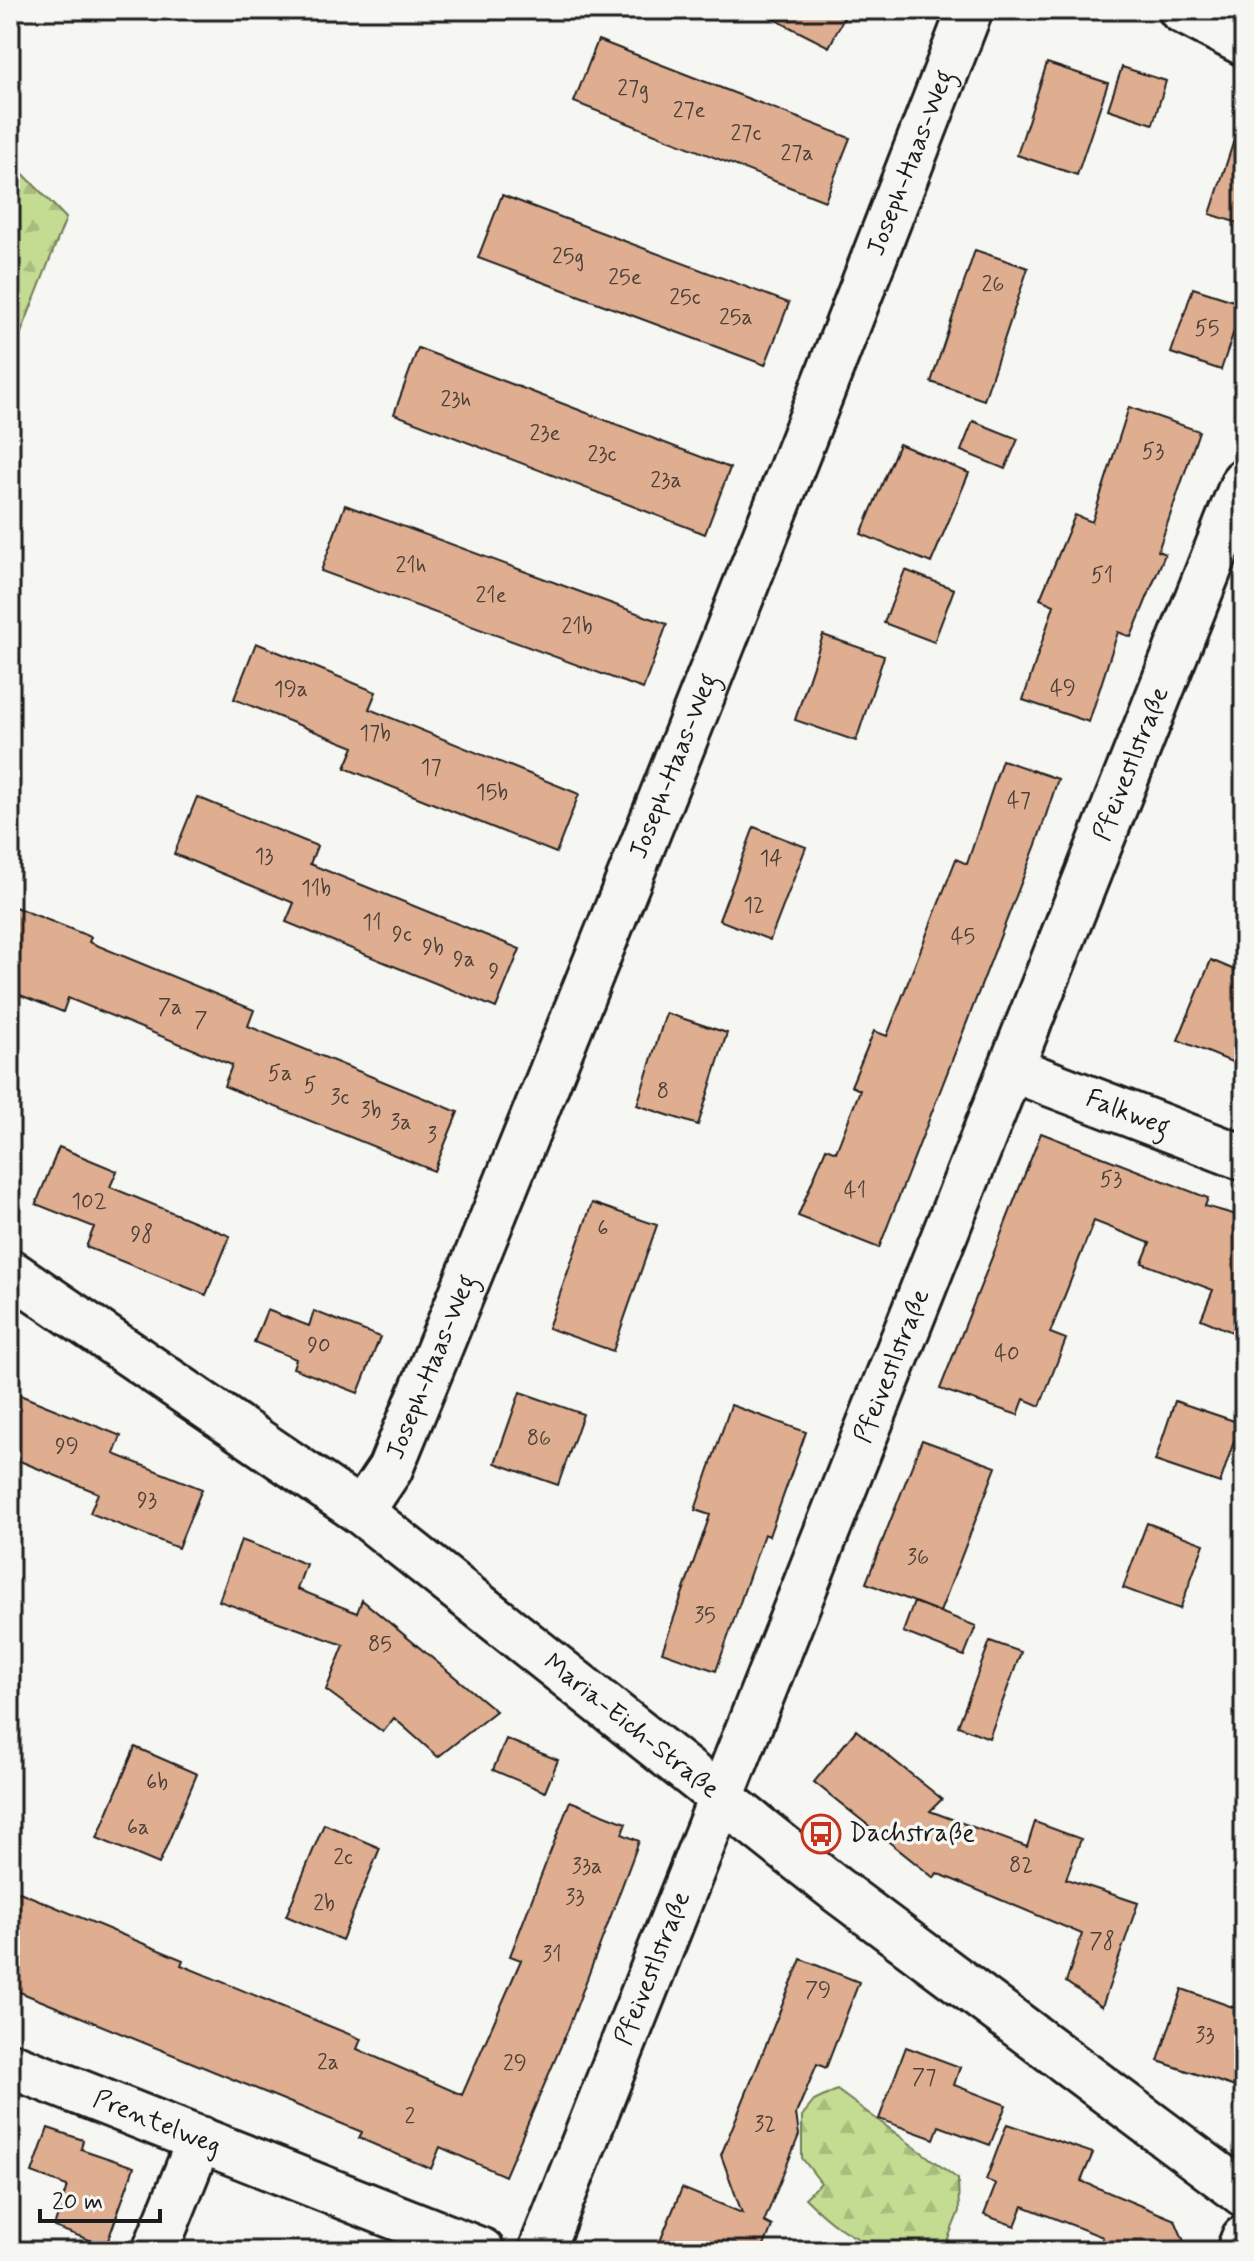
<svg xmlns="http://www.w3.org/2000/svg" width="1254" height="2261" font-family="Mynerve,sans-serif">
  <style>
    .forest { fill: url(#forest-firs); stroke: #707c57; stroke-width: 2 }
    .building { fill: #dfae91; stroke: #1c1c1c; stroke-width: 2 }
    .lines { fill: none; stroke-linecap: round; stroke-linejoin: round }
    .minor-casing { stroke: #1c1c1c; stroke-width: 50 }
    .minor { stroke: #f6f6f2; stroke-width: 44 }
    .labels { text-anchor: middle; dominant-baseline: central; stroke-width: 7; stroke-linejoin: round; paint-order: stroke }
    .number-label { font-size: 22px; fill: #4d4039 }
    .street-label { font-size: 26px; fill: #1c1c1c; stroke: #f6f6f2 }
    .poi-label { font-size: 26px; fill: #1c1c1c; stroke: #f6f6f2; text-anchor: start }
  </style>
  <defs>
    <pattern id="forest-firs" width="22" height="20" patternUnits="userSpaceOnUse" patternTransform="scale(2)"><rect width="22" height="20" fill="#c3dc92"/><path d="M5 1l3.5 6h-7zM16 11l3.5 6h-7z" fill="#a7bc7d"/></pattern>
  </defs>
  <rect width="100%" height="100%" fill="#f6f6f2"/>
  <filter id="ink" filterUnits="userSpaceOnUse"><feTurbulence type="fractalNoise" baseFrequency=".0125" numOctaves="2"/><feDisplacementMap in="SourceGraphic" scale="16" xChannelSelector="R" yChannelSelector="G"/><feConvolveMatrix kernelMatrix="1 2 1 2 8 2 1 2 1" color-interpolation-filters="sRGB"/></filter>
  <g filter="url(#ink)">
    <!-- forest -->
    <path class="forest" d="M10 160 66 218 10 361Z
      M837 2090 958 2179 959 2211 943 2251C877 2251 854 2246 805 2198L821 2183 802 2158V2116L814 2101Z"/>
    <!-- building -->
    <path class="building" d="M756 10H848L829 47Z
      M598 40 850 138 825 201 574 102Z
      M1047 63 1108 83 1077 175 1017 155Z
      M1122 67 1166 81 1153 124 1108 109Z
      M1238 128 1244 129V225L1210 214Z
      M502 195 789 303 765 365 478 258Z
      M975 250 1028 268 984 400 931 382Z
      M1193 288 1243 304 1221 370 1171 353Z
      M418 348 730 468 705 534 394 414Z
      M1129 407 1199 431 1158 551 1165 554 1131 637 1118 632 1089 722 1023 700 1054 605 1040 599 1075 515 1092 522Z
      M973 421 1018 439 1005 469 961 451Z
      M899 444 969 473 931 563 861 534Z
      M345 505 667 624 643 689 321 571Z
      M905 570 954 589 934 642 884 623Z
      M823 635 884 656 856 741 795 720Z
      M256 643 376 692 369 709 579 794 556 853 345 768 354 747 234 699Z
      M1002 760 1058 779 1037 842 879 1248 798 1216 826 1148 836 1152 860 1090 851 1086 874 1031 887 1036 956 859 967 864Z
      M197 797 317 846 310 864 520 949 496 1008 286 922 294 903 174 854Z
      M754 827 806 847 770 940 719 920Z
      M10 905 91 937 89 942 254 1010 248 1026 458 1112 434 1171 224 1086 232 1065 68 998 63 1012 10 991Z
      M1211 960 1244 974V1067L1178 1040Z
      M666 1013 727 1033 698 1125 637 1105Z
      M1041 1133 1208 1198 1205 1206 1244 1217V1337L1201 1319 1213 1290 1142 1263 1150 1243 1094 1221 1050 1333 1066 1339 1040 1406 1024 1399 1018 1415 940 1389Z
      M59 1147 117 1171 110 1187 230 1236 206 1295 86 1247 94 1227 36 1204Z
      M592 1203 657 1225 613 1351 548 1328Z
      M267 1310 309 1326 314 1311 380 1337 358 1393 293 1368 296 1359 254 1342Z
      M10 1391 121 1436 114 1454 202 1489 178 1548 90 1513 98 1493 10 1457Z
      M520 1392 583 1414 558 1485 495 1463Z
      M1175 1401 1240 1423 1220 1483 1155 1461Z
      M731 1405 806 1432 769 1536 764 1534 716 1671 662 1652 710 1515 695 1510Z
      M922 1440 996 1467 940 1612 866 1583Z
      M1147 1523 1204 1544 1180 1609 1123 1588Z
      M241 1540 306 1564 297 1589 357 1613 362 1600 496 1711 438 1757 394 1718 383 1732 326 1690 344 1645 219 1601Z
      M914 1602 976 1626 964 1656 903 1632Z
      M990 1641 1021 1652 989 1738 958 1726Z
      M856 1730 942 1799 930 1811 1027 1847 1035 1822 1081 1839 1066 1879 1138 1903 1102 2007 1066 1982 1082 1934 937 1873 934 1878 814 1782Z
      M506 1739 558 1760 545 1792 493 1770Z
      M135 1747 197 1774 159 1864 97 1838Z
      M570 1801 626 1823 622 1834 639 1841 567 2032 505 2176 440 2147 431 2169 359 2138 362 2132 10 1988V1888L183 1960 181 1965 361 2039 357 2049 462 2095 521 1960 510 1956Z
      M324 1824 380 1848 342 1940 286 1916Z
      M801 1959 859 1982 826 2068 817 2064 796 2114 799 2135 764 2222 772 2226 762 2251H656L682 2188 742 2213 721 2155Z
      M1182 1989 1244 2011V2090L1158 2061Z
      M906 2047 960 2067 954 2085 1006 2105 990 2145 939 2126 934 2139 879 2119Z
      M1007 2124 1093 2153 1081 2181 1175 2220 1188 2251H1098L1103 2237 1023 2206 1015 2226 984 2215 996 2184 986 2180Z
      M48 2128 83 2140 81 2149 134 2167 106 2246 54 2227 67 2186 32 2173Z"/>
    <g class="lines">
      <defs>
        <g id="minor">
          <path d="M1181 10 1244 43"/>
          <path id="s1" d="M1012 1069 1244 1158"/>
          <path id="s2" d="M10 1272 361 1512 837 1890 1244 2194"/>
          <path id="s3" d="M361 1512 390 1469C589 985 782 498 970 10"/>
          <path id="s4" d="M10 2065 482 2251"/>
          <path d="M155 2251 200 2139"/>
          <path id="s5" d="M541 2251 1244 481"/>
          <path d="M1239 2251 1244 2238"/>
        </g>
      </defs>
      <!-- minor casing -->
      <use href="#minor" class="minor-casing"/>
      <!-- minor -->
      <use href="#minor" class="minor"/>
    </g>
  </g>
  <!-- icons -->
  <defs>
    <symbol id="bus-ring" viewBox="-11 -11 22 22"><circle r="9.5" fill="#f6f6f2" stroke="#c8321e" stroke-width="1.5"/><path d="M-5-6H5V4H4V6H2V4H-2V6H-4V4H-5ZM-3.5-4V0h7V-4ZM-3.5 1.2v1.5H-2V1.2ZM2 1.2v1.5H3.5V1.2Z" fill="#c8321e"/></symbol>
  </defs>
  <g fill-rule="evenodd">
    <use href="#bus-ring" x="799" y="1812" width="44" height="44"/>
  </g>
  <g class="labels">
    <!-- number labels -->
    <g class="number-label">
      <text x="633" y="89">27g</text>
      <text x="689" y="111">27e</text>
      <text x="746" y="134">27c</text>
      <text x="797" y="154">27a</text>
      <text x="568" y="257">25g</text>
      <text x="625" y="278">25e</text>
      <text x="993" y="285">26</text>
      <text x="685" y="298">25c</text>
      <text x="736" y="318">25a</text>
      <text x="1207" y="329">55</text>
      <text x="456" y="400">23h</text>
      <text x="545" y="434">23e</text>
      <text x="1153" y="452">53</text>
      <text x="602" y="455">23c</text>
      <text x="666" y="481">23a</text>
      <text x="411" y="566">21h</text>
      <text x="1102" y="576">51</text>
      <text x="491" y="596">21e</text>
      <text x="577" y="627">21b</text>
      <text x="1063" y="689">49</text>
      <text x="291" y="690">19a</text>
      <text x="375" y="734">17b</text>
      <text x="431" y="768">17</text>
      <text x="492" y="793">15b</text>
      <text x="1019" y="801">47</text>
      <text x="264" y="857">13</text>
      <text x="771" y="859">14</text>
      <text x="316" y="889">11b</text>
      <text x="754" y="906">12</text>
      <text x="372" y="923">11</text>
      <text x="402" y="935">9c</text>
      <text x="963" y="937">45</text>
      <text x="433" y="948">9b</text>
      <text x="464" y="960">9a</text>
      <text x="494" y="972">9</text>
      <text x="170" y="1008">7a</text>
      <text x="201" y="1021">7</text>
      <text x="280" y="1074">5a</text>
      <text x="310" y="1086">5</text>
      <text x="663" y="1092">8</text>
      <text x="340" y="1098">3c</text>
      <text x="371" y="1111">3b</text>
      <text x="401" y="1123">3a</text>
      <text x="432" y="1136">3</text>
      <text x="1111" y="1180">53</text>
      <text x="855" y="1191">41</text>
      <text x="89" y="1202">102</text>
      <text x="603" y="1229">6</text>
      <text x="142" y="1235">98</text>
      <text x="319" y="1346">90</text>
      <text x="1007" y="1354">40</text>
      <text x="539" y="1439">86</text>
      <text x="67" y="1447">99</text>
      <text x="147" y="1501">93</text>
      <text x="918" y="1558">36</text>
      <text x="705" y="1616">35</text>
      <text x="380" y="1645">85</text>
      <text x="157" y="1783">6b</text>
      <text x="138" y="1828">6a</text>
      <text x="343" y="1858">2c</text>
      <text x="1021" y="1866">82</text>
      <text x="587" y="1867">33a</text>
      <text x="575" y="1898">33</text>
      <text x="324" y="1904">2b</text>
      <text x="1102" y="1942">78</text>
      <text x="552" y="1955">31</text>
      <text x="818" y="1991">79</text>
      <text x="1205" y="2036">33</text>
      <text x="328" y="2063">2a</text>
      <text x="515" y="2064">29</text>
      <text x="924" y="2078">77</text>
      <text x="410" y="2117">2</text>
      <text x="765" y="2125">32</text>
    </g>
    <!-- street labels -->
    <g class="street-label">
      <text stroke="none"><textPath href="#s3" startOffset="1458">Joseph-Haas-Weg</textPath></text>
      <text stroke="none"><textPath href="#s3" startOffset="810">Joseph-Haas-Weg</textPath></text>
      <text stroke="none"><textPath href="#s5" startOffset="1600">Pfeivestlstraße</textPath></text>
      <text stroke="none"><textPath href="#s1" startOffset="124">Falkweg</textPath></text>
      <text stroke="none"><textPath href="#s3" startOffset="162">Joseph-Haas-Weg</textPath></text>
      <text stroke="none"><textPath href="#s5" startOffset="952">Pfeivestlstraße</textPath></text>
      <text stroke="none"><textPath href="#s2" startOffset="770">Maria-Eich-Straße</textPath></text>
      <text stroke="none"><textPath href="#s5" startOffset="304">Pfeivestlstraße</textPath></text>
      <text stroke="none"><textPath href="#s4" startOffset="158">Prentelweg</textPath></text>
    </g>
    <!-- poi labels -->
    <g class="poi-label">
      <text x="849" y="1834">Dachstraße</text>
    </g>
  </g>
  <!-- margin -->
  <rect width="1254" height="2261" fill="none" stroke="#f6f6f2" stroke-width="40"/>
  <rect x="20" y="20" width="1214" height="2221" fill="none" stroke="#1c1c1c" stroke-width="3" filter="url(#ink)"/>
  <!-- scale -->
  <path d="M40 2209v12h120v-12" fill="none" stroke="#1c1c1c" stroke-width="4"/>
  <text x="52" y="2209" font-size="24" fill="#1c1c1c" stroke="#f6f6f2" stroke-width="6" paint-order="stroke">20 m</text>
</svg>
